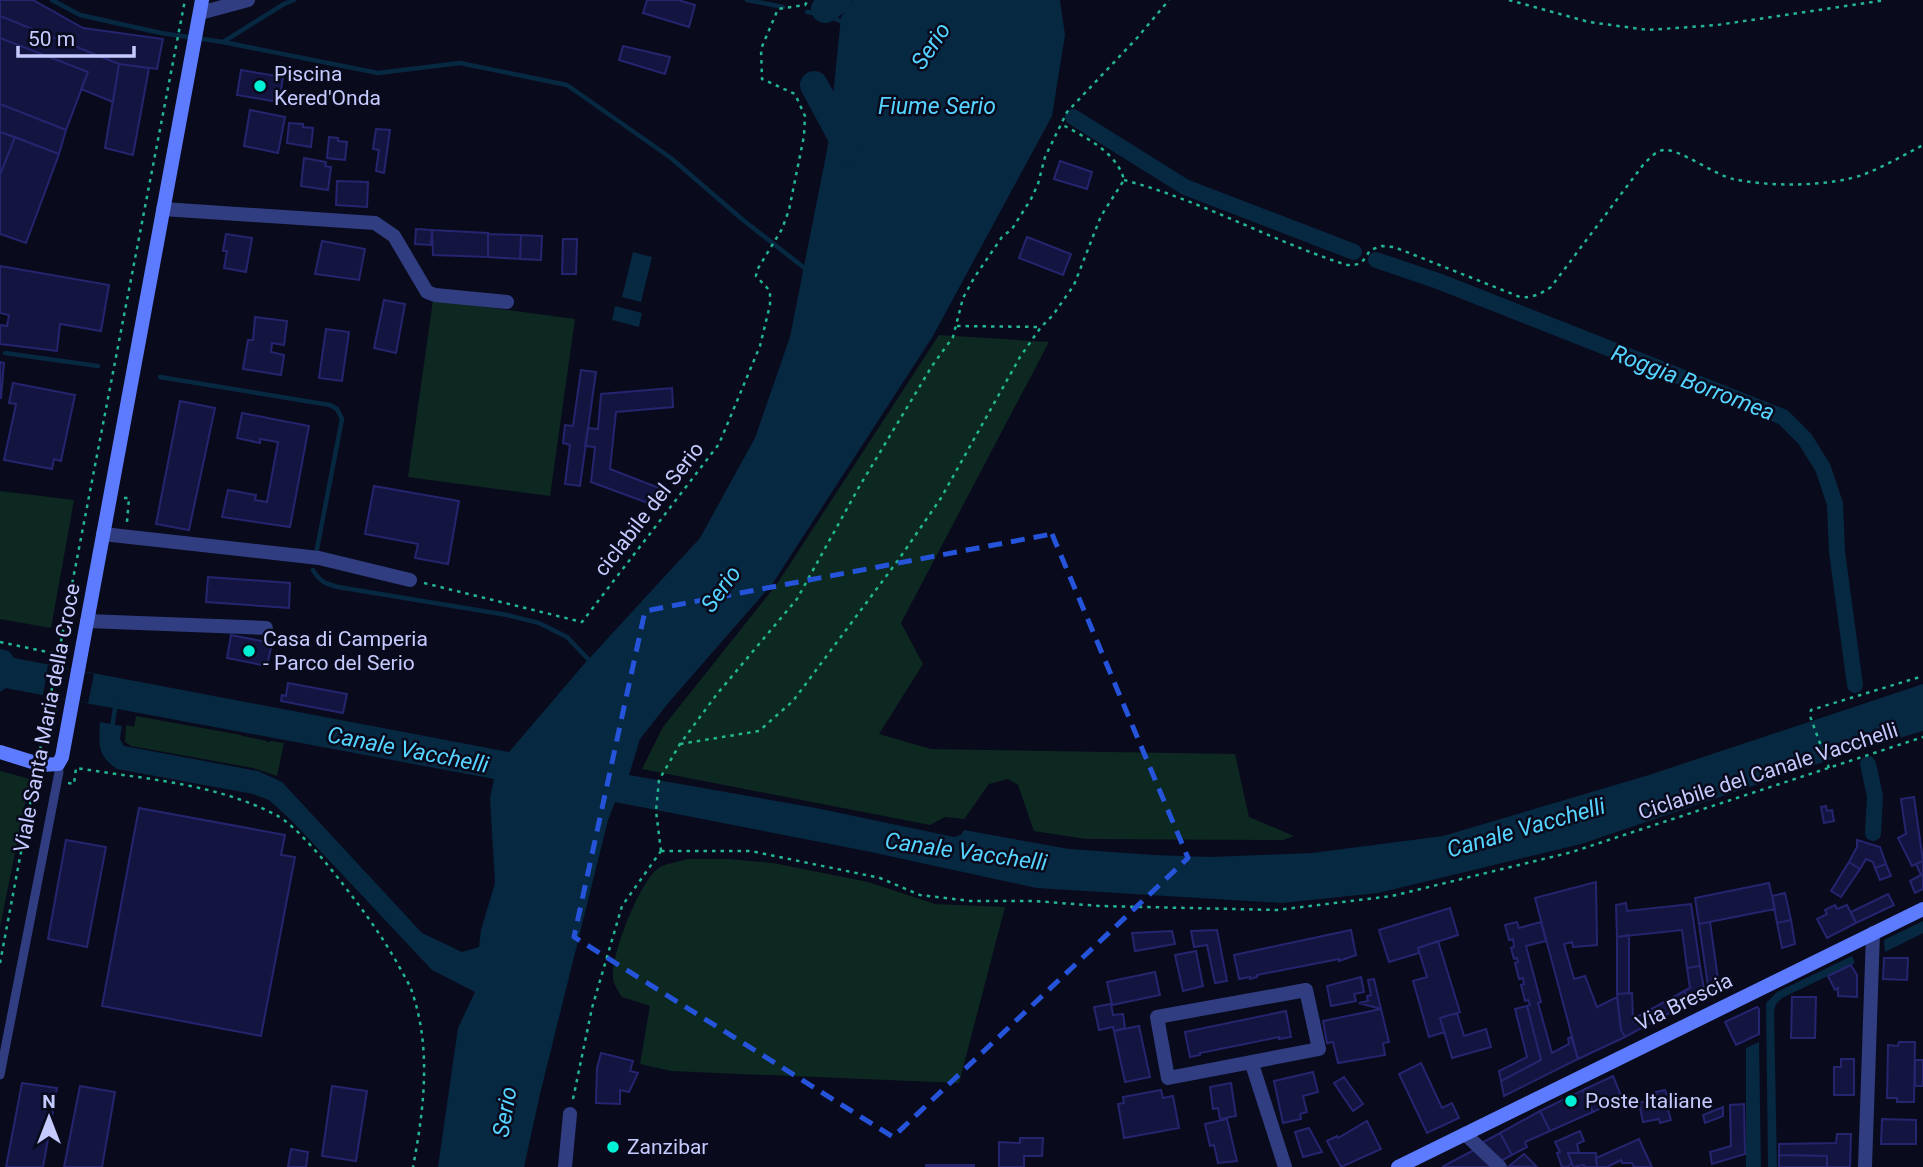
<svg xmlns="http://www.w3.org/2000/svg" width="1923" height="1167" font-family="Roboto,sans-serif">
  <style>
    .green { fill: #0c2821 }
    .water { fill: #062840 }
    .pier { fill: #0a0a1d }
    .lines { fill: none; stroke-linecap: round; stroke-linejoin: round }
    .stream { stroke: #062840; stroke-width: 4.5 }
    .canal { stroke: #062840; stroke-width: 16 }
    .river { stroke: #062840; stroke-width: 28 }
    .building { fill: #141440; stroke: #24256e; stroke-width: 2 }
    .path { stroke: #22b78f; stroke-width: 2.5; stroke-dasharray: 3.5 5; stroke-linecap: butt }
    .lane { stroke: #303e81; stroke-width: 9 }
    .street { stroke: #303e81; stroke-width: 14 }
    .secondary { stroke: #5d7bff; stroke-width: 14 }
    .marked { fill: none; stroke: #2554da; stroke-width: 5; stroke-dasharray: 14 9; stroke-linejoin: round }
    .poi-dot { fill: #00f1d6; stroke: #0a0a1d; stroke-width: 2.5 }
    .labels { text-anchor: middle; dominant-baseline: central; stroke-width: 5; stroke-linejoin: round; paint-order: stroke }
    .poi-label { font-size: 21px; fill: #c6cbff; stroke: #0a0a1d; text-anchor: start }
    .street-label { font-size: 21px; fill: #c6cbff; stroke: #0a0a1d }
    .water-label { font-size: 23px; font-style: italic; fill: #54d4ff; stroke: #0a0a1d }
  </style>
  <rect width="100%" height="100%" fill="#0a0a1d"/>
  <!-- green -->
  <path class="green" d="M433 300 575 319 550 496 408 477Z
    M939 335 1049 342 901 623 923 664 879 734 931 749 1235 754 1249 817 1294 836 1283 840 1086 839 1034 831 1018 785 1008 779 989 784 964 819 945 817 930 825 642 769 663 727 777 584Z
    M0 491 74 500 51 628 0 619Z
    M64 646H68L69 649 52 741 48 743 46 740Z
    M136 716 241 735 242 737 243 736 267 741V743L270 741 284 743 277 776 253 768 131 746 125 742 126 725 134 727Z
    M0 771 30 779 0 927Z
    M687 859H728L773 863 868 882 935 904 1005 907 959 1083 671 1071 640 1064 650 1006 622 997C619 992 613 984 613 977 611 954 641 878 660 867 668 863 679 862 687 859Z"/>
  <!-- water -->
  <path class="water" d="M853 0H1060L1065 35 1052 116 933 336 773 583 670 701 640 739 629 775 816 808 954 837 961 835 964 830 1069 849 1154 855 1212 857 1312 853 1443 836 1649 775 1923 684V731L1862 749 1581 844 1378 893 1282 903 1037 888 866 851 615 802 608 820 540 1094 524 1167H438L458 1028 475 992 432 970 292 821 269 800 253 794 117 769C97 755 99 746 100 722L122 726 120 739 124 746 258 771 282 782 422 933 462 952 479 947 481 930 495 883 490 798 494 779 10 689 6 688 0 692V649L9 651 14 658 509 752 585 663 700 538 755 438 790 337 828 145 841 17Z
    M633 252 652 257 641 302 622 297Z
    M615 306 642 313 639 327 612 320Z
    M1923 921V933L1885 952 1884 940Z
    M1852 956 1855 963 1782 998 1776 1004 1774 1011 1777 1167H1768L1766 1003 1777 992Z
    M1759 1042 1761 1167H1746V1048Z"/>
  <!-- pier -->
  <path class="pier" d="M48 665 94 674 88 703 43 695Z"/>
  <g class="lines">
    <!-- stream -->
    <path class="stream" d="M52 0 80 15 161 33 223 42 284 4 294 0
      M747 0 783 7
      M807 12 825 15 843 22
      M223 42 378 73 460 63 567 85 671 158 743 220 807 270
      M5 353 98 366
      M160 377 330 405 337 409 342 419 317 549
      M313 570C319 581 326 584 338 587L507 615 539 623 567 637 588 659
      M112 728 116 702"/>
    <!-- canal -->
    <path class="canal" d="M1073 117 1185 187 1354 252
      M1376 260 1438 281 1783 417 1805 439 1823 468 1835 504 1837 552 1855 685
      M1868 764 1875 796 1873 833"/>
    <!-- river -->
    <path class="river" d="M825 9 838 0
      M814 85 849 150"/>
  </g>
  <!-- building -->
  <path class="building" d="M0 0H33L83 28 163 39 157 69 119 64 0 16Z
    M647 0H678L695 5 689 27 643 13Z
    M0 16 119 64 113 102 81 89 88 72 0 38Z
    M0 38 88 72 66 130 0 104Z
    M623 46 670 57 665 74 619 60Z
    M119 64 149 68 133 155 105 148Z
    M241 70 283 77 279 102 237 95Z
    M0 104 66 130 59 154 0 132Z
    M250 110 285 117 278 153 244 146Z
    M289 123 303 124V127L313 128 311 147 287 143Z
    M376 129 390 130 384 173 376 171 379 150 373 149Z
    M0 132 15 137 0 175Z
    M15 137 59 154 26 243 0 234V175Z
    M329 137 338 138V141L347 142 345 160 327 158Z
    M304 158 326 162 325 166 331 167 328 190 301 186Z
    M1060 161 1092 172 1087 189 1054 179Z
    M337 181 368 182 367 207 336 205Z
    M416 229 432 230 431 245 415 244Z
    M432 230 488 233V257L433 255Z
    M226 234 252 238 246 272 224 268 227 251H223Z
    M488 234 521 235 520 259 488 257Z
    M521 235 542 236 541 260 520 259Z
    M1027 237 1071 254 1063 275 1019 258Z
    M563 239H577L576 274H562Z
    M322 241 365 249 359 280 315 274Z
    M0 266 109 285 101 331 60 324 57 351 0 344V325L7 326 9 315 0 313Z
    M384 300 405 304 396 353 374 348Z
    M255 317 287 321 284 345 272 343 271 352 284 355 281 375 243 369 248 340H253Z
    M326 329 349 332 342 381 319 378Z
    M0 362 4 363 1 398H0Z
    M581 370 596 372 580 486 565 484 570 445 563 443 565 425 573 426Z
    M13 383 75 395 61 461 54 459 52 469 4 460 16 404 9 403Z
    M672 388 673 407 616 412 610 469 662 489 656 506 591 482 595 447 585 446 588 428 598 429 601 394Z
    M180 401 215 408 189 530 156 524Z
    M242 413 309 426 290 527 222 517 228 490 256 495 255 500 267 502 278 442 260 439V443L237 438Z
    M374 486 459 501 448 564 415 558 418 544 365 534Z
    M208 577 290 583 289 608 206 602Z
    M231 635 272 643 267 666 227 658Z
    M288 683 347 694 343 713 281 701 282 695 286 696Z
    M1914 797 1923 861 1912 866 1898 838 1906 834 1901 799Z
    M1826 806 1827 811 1832 810 1834 821 1824 823 1821 807Z
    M139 808 285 835 281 855 295 857 261 1036 102 1006Z
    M66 840 106 847 87 947 48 939Z
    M1857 840 1880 847 1886 864 1875 868 1873 862 1866 859 1860 869 1849 862 1857 847Z
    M1923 861V889L1915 893 1910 881 1921 875 1916 864Z
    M1849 862 1860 869 1841 897 1831 891Z
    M1886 864 1891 876 1880 880 1875 868Z
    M1596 882 1597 945 1573 947 1572 942 1564 944 1574 979 1585 976 1597 1007 1617 997 1621 1030 1625 1037 1578 1059 1535 898Z
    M1769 883 1775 909 1699 924 1695 898Z
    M1785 893 1791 920 1777 923 1772 896Z
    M1888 894 1894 905 1856 923 1851 912Z
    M1626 903 1627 911 1691 904 1700 966 1687 968 1682 930 1617 937 1616 905Z
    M1835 905 1837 909 1847 905 1856 923 1827 938 1817 919 1827 914 1825 910Z
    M1450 908 1458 935 1418 948 1419 953 1389 962 1379 930Z
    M1791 920 1795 944 1782 948 1777 923Z
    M1517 922 1519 928 1541 922 1546 941 1526 946 1541 1002 1538 1003 1552 1053 1569 1044 1568 1038 1571 1037 1578 1059 1504 1096 1501 1081 1541 1060 1527 1006 1530 1005 1528 1000 1525 1001 1521 985 1524 984 1523 978 1519 979 1515 963 1518 962 1517 958 1514 959 1511 948 1514 947 1513 939 1509 940 1505 925Z
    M1710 922 1719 986 1709 993 1699 924Z
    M1217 930 1227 981 1215 983 1207 945 1194 947 1191 931Z
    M1351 930 1356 955 1339 961V959L1257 975V977L1250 979V977L1239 979 1234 955Z
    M1172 931 1175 944 1135 951 1132 933Z
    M1629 935V993L1617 994V937Z
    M1438 941 1460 1012 1440 1018 1444 1032 1429 1037 1413 981 1427 977 1418 948Z
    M1196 951 1203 986 1183 991 1175 955Z
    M1884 958H1908L1907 980 1883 979Z
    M1851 965 1857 975V997L1838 996V988L1835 990 1828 976Z
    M1700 966 1705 994 1690 1002 1684 991 1690 988 1687 968Z
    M1155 972 1160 995 1112 1005 1107 982Z
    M1361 977 1364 992 1354 994 1356 1001 1331 1006 1327 986Z
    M1374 979 1381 1009 1359 1003 1368 1001 1367 996 1371 995 1368 980Z
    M1684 991 1690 1002 1625 1037 1621 1030 1617 994 1632 993 1633 1019Z
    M1792 997H1816L1815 1038H1791Z
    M1111 1004 1113 1015 1123 1014 1125 1028 1114 1031 1113 1027 1099 1030 1094 1007Z
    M1527 1006 1541 1060 1501 1081 1499 1071 1527 1057 1515 1009Z
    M1757 1007 1759 1009V1034L1736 1045 1725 1022Z
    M1381 1009 1389 1042 1383 1043 1385 1055 1338 1063 1333 1042 1327 1043 1323 1021Z
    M1286 1011 1291 1037 1279 1039V1037L1200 1053V1055L1190 1057 1185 1032Z
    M1457 1013 1464 1036 1486 1029 1491 1047 1452 1058 1440 1018Z
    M1139 1026 1150 1077 1125 1082 1114 1031Z
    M1899 1042H1915L1914 1102H1897V1098H1887L1888 1045 1898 1046Z
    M601 1053 633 1061 630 1071 638 1073 629 1092 620 1090V1104L596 1103 597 1068Z
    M1841 1059H1854V1095H1834V1067H1841Z
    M1915 1060H1923V1086H1915Z
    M1421 1063 1442 1108 1452 1103 1459 1118 1427 1133 1399 1074Z
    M1313 1072 1318 1092 1303 1096 1307 1112 1300 1114 1301 1119 1283 1123 1274 1081Z
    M1613 1076 1622 1098 1593 1112 1583 1090Z
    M1344 1077 1363 1104 1353 1111 1334 1083Z
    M22 1083 57 1088 43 1167H6Z
    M1231 1083 1236 1116 1220 1119 1218 1108 1213 1109 1210 1087Z
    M80 1086 115 1092 102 1167H64Z
    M332 1086 367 1091 356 1161 322 1156Z
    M1161 1090 1163 1098 1173 1096 1179 1128 1124 1138 1118 1104 1124 1103 1123 1097Z
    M1583 1090 1593 1112 1550 1131 1540 1111Z
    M1665 1090 1667 1095 1664 1096 1671 1120 1660 1123 1659 1119 1643 1122 1639 1103 1657 1098 1656 1092Z
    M1744 1104 1745 1154 1712 1164 1710 1152 1731 1146 1730 1105Z
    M1723 1107V1116L1705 1123 1703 1115Z
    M1540 1111 1550 1131 1525 1142 1527 1147 1512 1155 1500 1133Z
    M1227 1119 1237 1161 1218 1163 1214 1145 1210 1146 1205 1124Z
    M1882 1119 1916 1120V1144H1881Z
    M1367 1121 1381 1149 1341 1167 1327 1141 1337 1136 1338 1138Z
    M1309 1128 1322 1152 1303 1157 1295 1132Z
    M1580 1131 1584 1141 1577 1144 1579 1153H1568L1572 1163 1568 1167H1562L1557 1153 1560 1152 1555 1142Z
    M1500 1133 1512 1155 1499 1162 1483 1142Z
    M1837 1134H1851L1850 1167H1827V1156L1779 1155V1144L1836 1143Z
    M1020 1138H1043L1042 1156H1024V1167H999V1142L1020 1143Z
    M1639 1139 1652 1167H1634L1632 1163H1622L1621 1160 1607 1167H1597L1596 1158Z
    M291 1149 308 1152 306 1167H288Z
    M1474 1150 1495 1167H1442Z
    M1568 1153H1596L1597 1167H1584V1165L1573 1167Z
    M1524 1154 1537 1167 1509 1166Z
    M1779 1155 1827 1156V1167H1779Z
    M926 1165H974V1167H926Z"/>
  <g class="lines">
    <!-- path -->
    <path class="path" d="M1509 0 1589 22 1648 30 1717 25 1886 0
      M1124 180C1201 200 1271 241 1347 265 1361 266 1364 261 1370 250L1382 246 1394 247 1520 297C1532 298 1541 294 1551 287L1643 165C1649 159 1655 151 1664 150 1680 149 1713 174 1733 179 1771 187 1829 187 1865 174 1885 166 1904 155 1923 145
      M957 326 1041 327
      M124 498H129L127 522
      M424 583 582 622 719 444 760 346 770 305V291L756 276 757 270 782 229 789 210 804 136 805 116 795 94 762 79 761 49 778 9 805 5 808 0
      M0 642 57 654
      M680 744 759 731 793 701 899 559 941 498 1020 357 1041 327 1053 315 1074 285 1101 216 1124 180C1117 152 1085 137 1061 124
      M40 750 185 0
      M1829 768 1810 716 1811 710 1923 676
      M68 783 74 784 76 768C143 779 215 783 276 815 296 825 327 864 342 883 362 909 380 933 396 961 401 970 407 980 411 989 432 1047 424 1109 413 1167
      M661 851H751L880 878 920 895 970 901H1034L1100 906 1277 910 1392 896 1572 852 1923 737
      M661 851 656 811 659 780 680 744 717 694 797 599 859 487 932 366 953 337 963 298 974 278 1002 237 1012 229 1031 199 1038 184 1045 157 1067 112 1137 38 1169 0
      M0 963 35 778
      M573 1099 592 1008 622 906 661 851"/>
    <!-- lane -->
    <path class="lane" d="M0 1075 59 772 58 764"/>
    <!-- street -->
    <path class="street" d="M200 13 248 0
      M163 209 375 223 394 236 427 292 435 295 507 302
      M103 534 319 558 410 580
      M87 621 266 628
      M1306 990 1319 1049 1168 1078 1157 1017Z
      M1252 1064 1285 1167
      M1465 1134 1500 1167
      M565 1167 570 1114
      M1865 1167 1873 933"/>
    <!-- secondary -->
    <path class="secondary" d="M0 752 42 765 58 764 62 757 202 0
      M1398 1167 1923 909"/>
  </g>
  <!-- marked area -->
  <path class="marked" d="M1052 534 1188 858 893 1137 574 937 645 611Z"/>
  <!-- markers -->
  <g class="poi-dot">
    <circle cx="260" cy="86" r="7"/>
    <circle cx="249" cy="651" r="7"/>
    <circle cx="1571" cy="1101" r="7"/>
    <circle cx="613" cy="1147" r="7"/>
  </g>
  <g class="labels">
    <!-- poi labels -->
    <g class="poi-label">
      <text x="274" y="74">Piscina<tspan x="274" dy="24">Kered'Onda</tspan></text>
      <text x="263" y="639">Casa di Camperia<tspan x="263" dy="24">- Parco del Serio</tspan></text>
      <text x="1585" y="1101">Poste Italiane</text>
      <text x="627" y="1147">Zanzibar</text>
    </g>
    <!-- street labels -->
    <g class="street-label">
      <text transform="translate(649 509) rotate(-52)">ciclabile del Serio</text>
      <text transform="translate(47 718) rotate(-79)">Viale Santa Maria della Croce</text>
      <text transform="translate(1768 771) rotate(-18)">Ciclabile del Canale Vacchelli</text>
      <text transform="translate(1684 1002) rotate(-26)">Via Brescia</text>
    </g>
    <!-- water labels -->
    <g class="water-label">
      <text transform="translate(931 46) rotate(-56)">Serio</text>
      <text x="937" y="106">Fiume Serio</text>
      <text transform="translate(1693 383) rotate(21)">Roggia Borromea</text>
      <text transform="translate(721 589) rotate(-54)">Serio</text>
      <text transform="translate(408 750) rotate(11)">Canale Vacchelli</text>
      <text transform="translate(1526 828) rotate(-16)">Canale Vacchelli</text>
      <text transform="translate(966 852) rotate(8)">Canale Vacchelli</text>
      <text transform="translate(505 1112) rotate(-80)">Serio</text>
    </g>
  </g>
  <!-- north arrow -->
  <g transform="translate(49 1118)" stroke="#0a0a1d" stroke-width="5" paint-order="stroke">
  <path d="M0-5L12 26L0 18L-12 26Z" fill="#c6cbff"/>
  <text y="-10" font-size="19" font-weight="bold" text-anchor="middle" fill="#c6cbff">N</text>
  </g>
  <!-- scale -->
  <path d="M18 46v10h116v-10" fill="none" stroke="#c6cbff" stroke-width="3.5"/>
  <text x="28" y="46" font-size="21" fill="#c6cbff" stroke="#0a0a1d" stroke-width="5" paint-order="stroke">50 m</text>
</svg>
